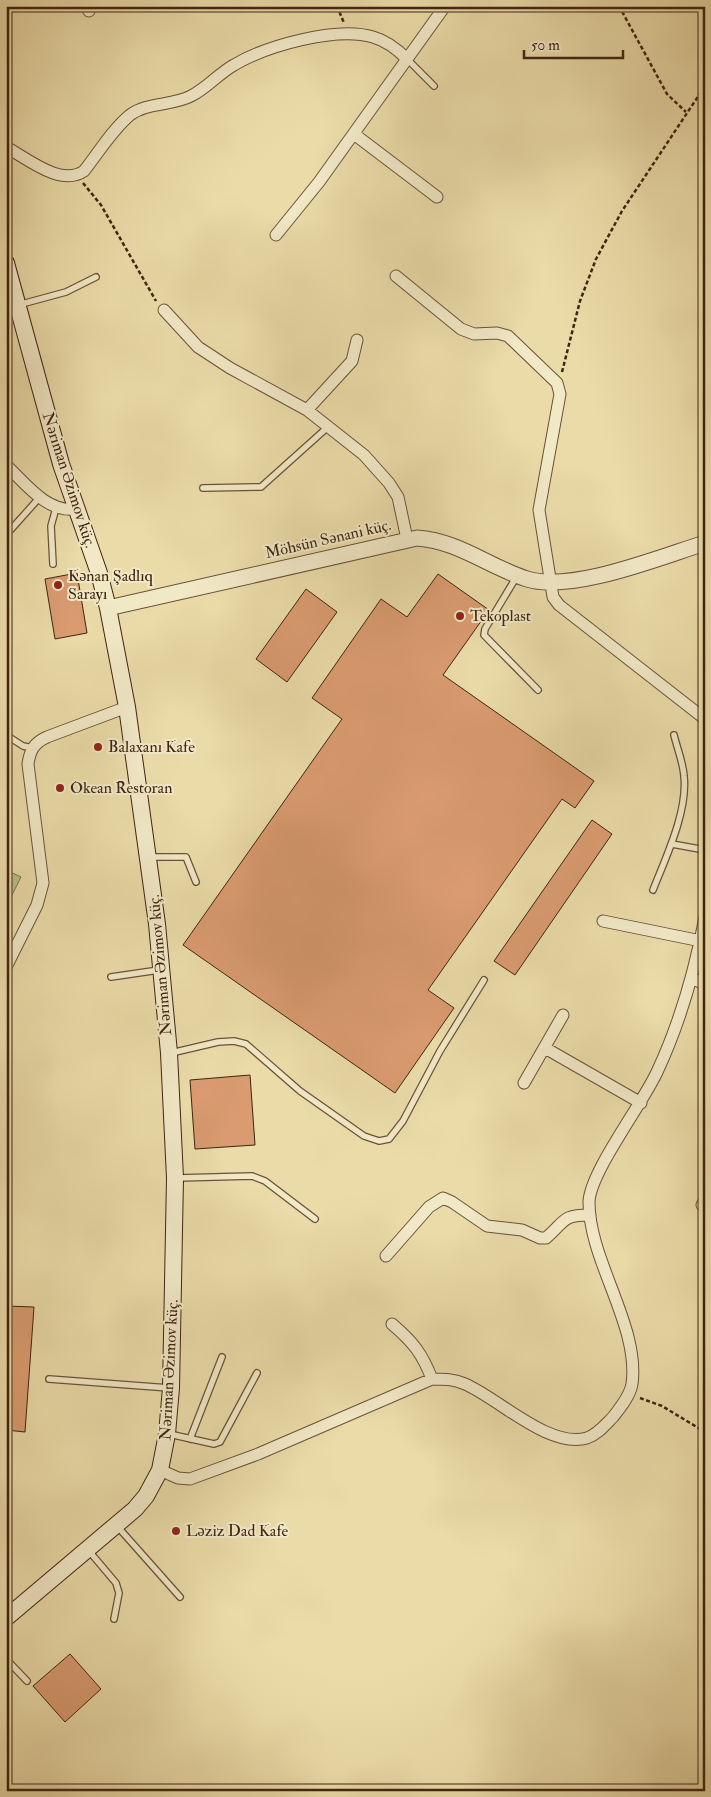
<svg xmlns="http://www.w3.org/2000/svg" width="711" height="1797" font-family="'IM FELL Double Pica',serif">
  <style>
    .green { fill: #b5c189; stroke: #7a724e }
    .building { fill: #d99b6f; stroke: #402412 }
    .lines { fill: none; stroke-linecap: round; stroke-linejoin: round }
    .service-casing { stroke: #6a5238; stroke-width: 8 }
    .minor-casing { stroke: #6a5238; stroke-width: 13 }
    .tertiary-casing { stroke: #6a5238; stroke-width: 17 }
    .secondary-casing { stroke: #402412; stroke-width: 18 }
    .path { stroke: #402412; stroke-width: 2.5; stroke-dasharray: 4 2.5; stroke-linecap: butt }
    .service { stroke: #f1e8c6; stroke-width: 5.5 }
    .minor { stroke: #f1e8c6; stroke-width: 11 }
    .tertiary { stroke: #f1e8c6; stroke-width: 15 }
    .secondary { stroke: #f1e8c6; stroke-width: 16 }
    .poi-dot { fill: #8f2418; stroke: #f1e8c6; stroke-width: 2 }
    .labels { text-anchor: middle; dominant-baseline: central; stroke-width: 4; stroke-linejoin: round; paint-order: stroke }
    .street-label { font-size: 16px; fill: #402412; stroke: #f1e8c6 }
    .poi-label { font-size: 16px; fill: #402412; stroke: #f1e8c6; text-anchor: start }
  </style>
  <rect width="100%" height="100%" fill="#eadba8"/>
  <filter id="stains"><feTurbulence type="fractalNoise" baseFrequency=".004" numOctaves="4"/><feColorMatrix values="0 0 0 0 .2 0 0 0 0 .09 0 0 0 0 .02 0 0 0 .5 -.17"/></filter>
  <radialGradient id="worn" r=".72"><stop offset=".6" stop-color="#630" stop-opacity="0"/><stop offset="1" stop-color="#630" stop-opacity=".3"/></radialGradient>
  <!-- green -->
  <path class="green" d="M6 870 21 877 6 907Z"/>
  <!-- building -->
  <path class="building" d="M77 573 87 633 55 639 45 579Z
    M438 574 489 610 443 675 594 781 575 808 562 799 428 990 454 1008 395 1093 183 945 342 719 312 698 381 599 407 617Z
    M306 589 337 612 287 682 256 659Z
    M592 820 612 834 515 975 494 961Z
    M250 1075 255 1145 195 1149 190 1080Z
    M6 1306 34 1307 25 1432 6 1430Z
    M70 1654 101 1689 65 1722 33 1686Z"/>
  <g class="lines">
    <defs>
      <path id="service" d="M407 59 434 86
        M18 305 66 292 96 277
        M203 488 261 487 329 426
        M6 535 40 497
        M53 564 51 526 56 508
        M517 576 485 629 484 635 538 690
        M6 735 23 746 33 748
        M672 844 705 850
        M150 857H186L196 882
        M653 890C666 857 688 811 684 776 683 762 677 748 674 735
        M111 977 159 970
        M171 1053 218 1042 234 1041 246 1044 300 1091 364 1136 379 1141 389 1139 403 1121 440 1051 484 980
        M177 1178 252 1176 265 1181 315 1219
        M49 1379 169 1388
        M169 1434 214 1444 220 1442 257 1373
        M190 1439 222 1357
        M117 1526 180 1597
        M89 1551 116 1583 119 1593 114 1619
        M6 1659 27 1681"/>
      <path id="minor" d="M85 6 89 11
        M354 134 437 197
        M6 147C28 159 61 187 84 171 99 152 112 130 130 115 147 102 172 106 191 96 207 88 218 74 234 65 266 46 336 26 373 37 387 41 397 49 407 59L445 6
        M276 235 319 182 407 59
        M396 276 461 329 474 334 497 333 508 336 557 383 560 394 539 510 553 597 559 605 705 719
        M164 310 198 347 230 368 307 410 364 455 389 483 398 497 407 539
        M307 410 352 361 357 340
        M6 465C26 484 47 513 76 509
        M603 921 701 941
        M6 967 37 905 43 883 28 764C30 750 34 743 47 737L127 707
        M693 978 705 985
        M545 1048 641 1103
        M524 1083 563 1015
        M702 1205 705 1201
        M386 1256 429 1207 443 1198 452 1202 487 1226 522 1230 540 1238H546C566 1221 561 1215 590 1215
        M392 1324C413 1342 422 1353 432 1379
        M160 1470 178 1478 190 1479 258 1454 432 1379C444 1379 454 1379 465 1384 498 1398 549 1449 587 1438 598 1434 605 1425 613 1417 620 1408 630 1396 632 1384 640 1326 589 1261 589 1202 590 1172 643 1103 657 1072 680 1023 695 970 705 917"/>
      <path id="tertiary" d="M108 608 417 538C459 541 489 567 527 579 572 593 660 557 705 543"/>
      <path id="secondary" d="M6 263 61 464 99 573 108 608 127 707 157 924 169 1053 175 1178 171 1388 167 1434 160 1470 146 1496 135 1509 6 1618"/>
    </defs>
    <!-- service casing -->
    <use href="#service" class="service-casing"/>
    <!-- minor casing -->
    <use href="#minor" class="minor-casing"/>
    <!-- tertiary casing -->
    <use href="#tertiary" class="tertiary-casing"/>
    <!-- secondary casing -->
    <use href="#secondary" class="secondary-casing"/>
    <!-- path -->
    <path class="path" d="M337 6 344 23
      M619 6 667 94 686 112
      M83 183 101 205 156 301
      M562 372 580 301 596 259 622 211 705 86
      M640 1398 662 1406 705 1432"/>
    <!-- service -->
    <use href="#service" class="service"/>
    <!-- minor -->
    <use href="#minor" class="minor"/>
    <!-- tertiary -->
    <use href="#tertiary" class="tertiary"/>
    <!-- secondary -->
    <use href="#secondary" class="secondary"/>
  </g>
  <!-- markers -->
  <g class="poi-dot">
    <circle cx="58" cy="585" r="5"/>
    <circle cx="460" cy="616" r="5"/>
    <circle cx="98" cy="747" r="5"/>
    <circle cx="60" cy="788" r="5"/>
    <circle cx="176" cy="1531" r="5"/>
  </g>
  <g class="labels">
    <!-- street labels -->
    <g class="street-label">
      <text transform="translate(69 480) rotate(72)">Nəriman Əzimov küç.</text>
      <text transform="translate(328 539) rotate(-13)">Möhsün Sənani küç.</text>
      <text transform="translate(160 965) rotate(-95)">Nəriman Əzimov küç.</text>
      <text transform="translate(169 1370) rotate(-87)">Nəriman Əzimov küç.</text>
    </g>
    <!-- poi labels -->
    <g class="poi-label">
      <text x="68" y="576">Kənan Şadlıq<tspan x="68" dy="18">Sarayı</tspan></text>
      <text x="470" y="616">Tekoplast</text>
      <text x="108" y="747">Balaxanı Kafe</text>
      <text x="70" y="788">Okean Restoran</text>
      <text x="186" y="1531">Ləziz Dad Kafe</text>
    </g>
  </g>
  <!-- margin -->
  <rect width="711" height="1797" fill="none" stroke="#eadba8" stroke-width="25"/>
  <rect x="8" y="8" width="696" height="1782" fill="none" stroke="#402412" stroke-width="2.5"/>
  <rect x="12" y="12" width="686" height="1772" fill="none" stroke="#402412"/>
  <!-- scale -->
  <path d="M524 50v8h99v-8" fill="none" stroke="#402412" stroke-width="2.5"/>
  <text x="531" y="50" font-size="15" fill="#402412" stroke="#f1e8c6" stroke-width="4" paint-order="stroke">50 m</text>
  <rect width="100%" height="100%" filter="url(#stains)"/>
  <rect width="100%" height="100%" fill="url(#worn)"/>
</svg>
